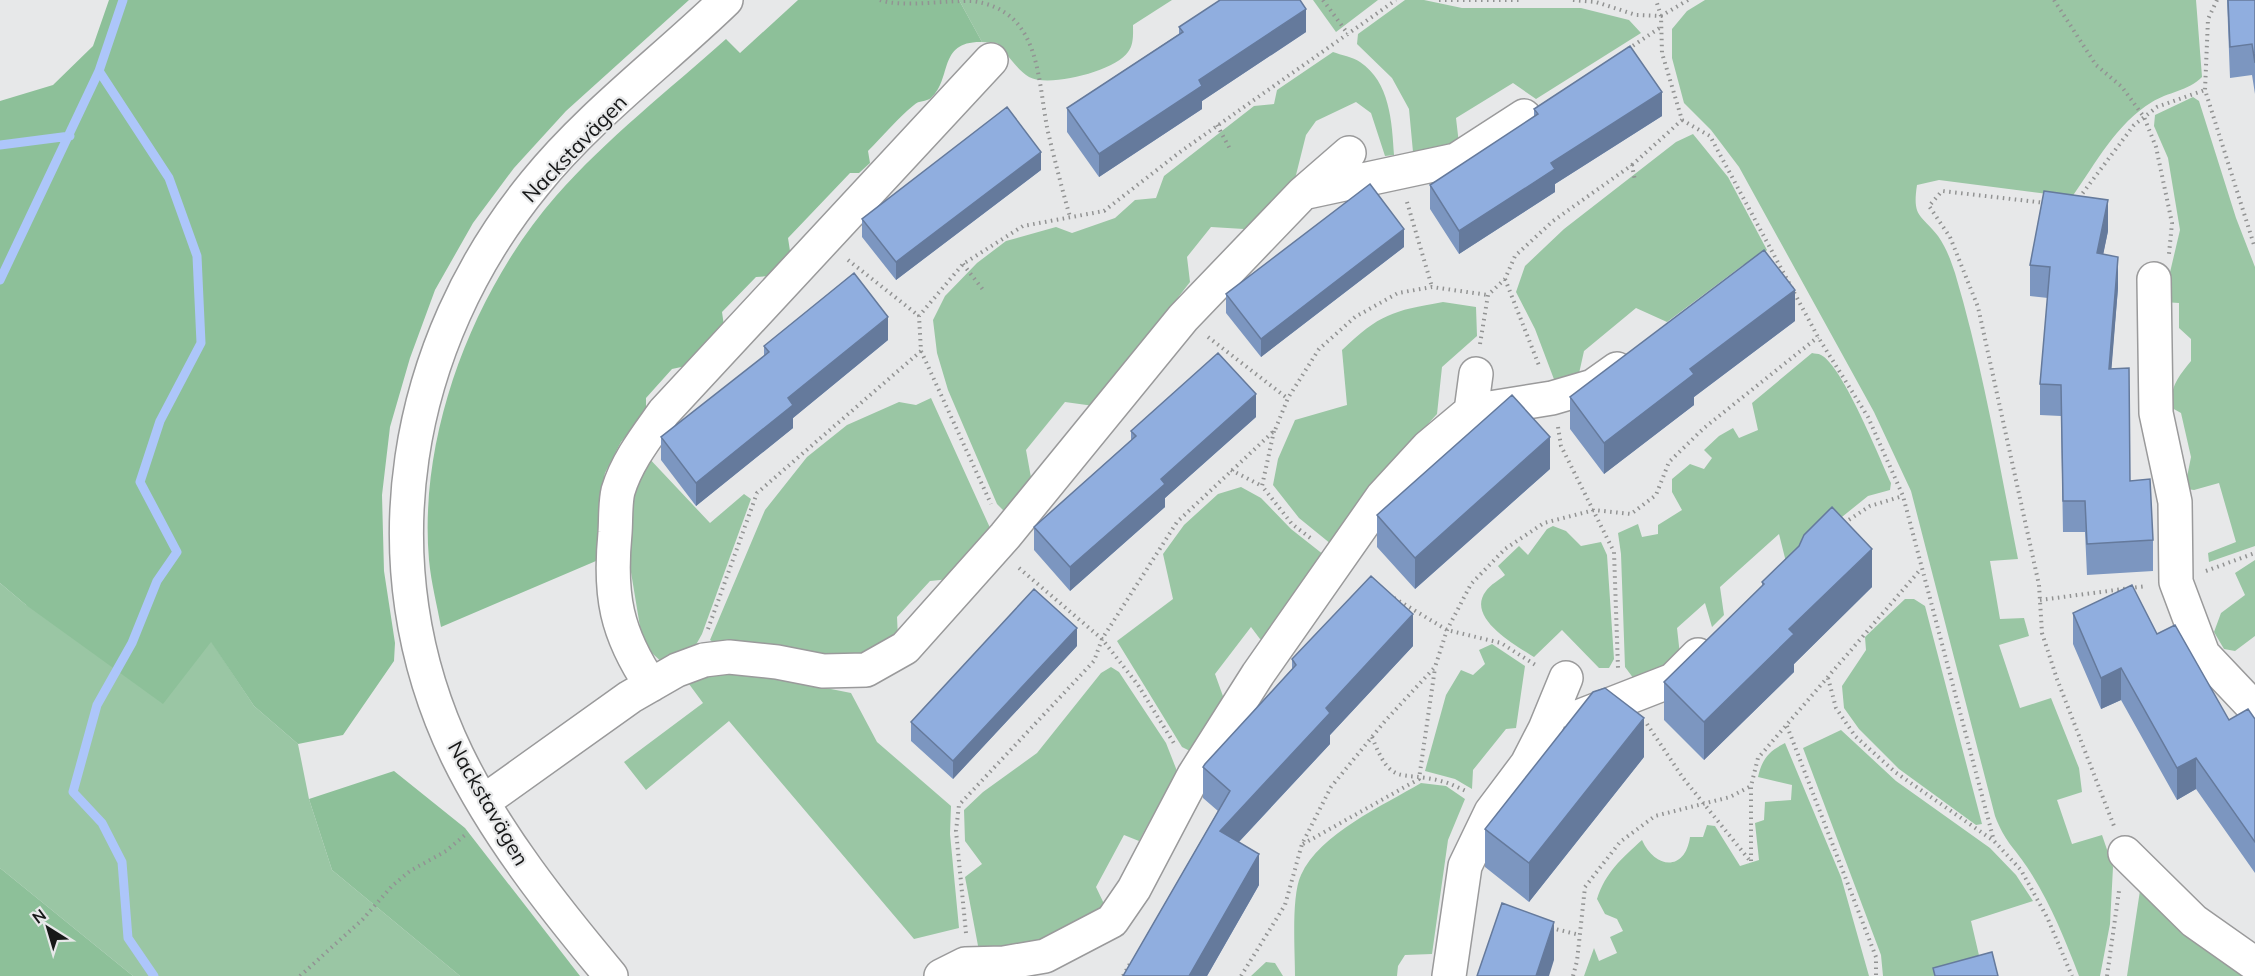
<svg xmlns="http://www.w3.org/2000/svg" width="2255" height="976" font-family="Mulish,sans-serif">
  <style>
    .green { fill: #9ac6a4 }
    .forest { fill: #8dc099 }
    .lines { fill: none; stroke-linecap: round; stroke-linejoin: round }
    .stream { stroke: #adc6fa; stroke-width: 9 }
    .minor-casing { stroke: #9a9a9b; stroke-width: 36 }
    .path { stroke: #929393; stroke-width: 4; stroke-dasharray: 1.5 4.5; stroke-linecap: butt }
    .minor { stroke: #fff; stroke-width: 33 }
    .wall { fill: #7c96c0 }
    .shaded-wall { fill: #657a9c }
    .building { fill: #90aedf; stroke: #657a9c; stroke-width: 1.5 }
    .labels { text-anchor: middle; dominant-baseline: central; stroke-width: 4.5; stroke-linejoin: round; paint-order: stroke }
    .street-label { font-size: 21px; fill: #171818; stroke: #e7e8e9 }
  </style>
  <rect width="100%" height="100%" fill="#e7e8e9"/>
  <!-- green -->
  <path class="green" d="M959 0H1172L1133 25C1133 34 1134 44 1128 52 1115 71 1049 88 1029 77 1017 70 1006 52 997 43L982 42Z
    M1313 0H1378L1336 32Z
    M1405 0H1424L1462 8H1581L1629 20 1641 33 1536 99 1513 83 1456 118 1459 144 1413 152 1409 109 1392 78 1357 44 1358 34Z
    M1705 0H2196L2202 77C2188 91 2168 92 2152 102 2116 124 2096 163 2072 197L1939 180 1917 185C1912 218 1921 214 1938 236 1946 247 1951 261 1955 273 1983 367 1999 463 2018 559L1990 561 2000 619 2024 618 2029 636 1999 645 2020 708 2051 698 2079 768 2082 792 2057 800 2072 844 2102 835 2113 867 2110 924 2100 976H2079C2065 939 2049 900 2027 867 2013 846 2005 842 1995 816L1911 491 1874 412 1739 167 1711 130 1684 103 1672 58V29L1687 11Z
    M1333 52C1341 55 1353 57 1360 62 1390 82 1392 122 1394 155L1385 156 1371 113 1356 102 1316 121 1306 135 1295 179 1244 229 1211 227 1187 257 1190 282 1094 406 1065 402 1026 450 1032 483 1006 513 997 504 948 390 937 353 933 320 945 296 977 263 1006 241 1056 227 1072 233 1115 218 1135 200 1156 198 1164 176 1254 106 1274 104 1277 90Z
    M2193 97 2199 101 2236 218 2255 267V546L2209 562 2208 553 2236 542 2219 483 2194 490 2187 489 2186 482 2191 457 2181 413 2172 408C2169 387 2179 376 2191 361V339L2179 328V303L2163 302 2180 230 2168 158 2154 126 2155 115Z
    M1693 134 1728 177 1767 250 1754 262 1743 265 1667 322 1636 308 1584 351 1578 378 1555 382 1535 329 1516 292 1525 266 1564 229 1676 142Z
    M1443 302 1476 307 1477 336 1442 367 1437 414 1372 485 1331 544 1299 518 1273 485 1278 459 1295 420 1347 405 1342 350C1380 314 1392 311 1443 302Z
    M1812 353C1815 354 1818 353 1821 355 1842 365 1880 459 1891 483L1890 490 1868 496 1786 562 1779 534 1720 587 1724 615 1712 627 1705 603 1677 628 1680 655 1662 674 1634 679 1625 667 1621 554 1618 533 1638 524 1642 537 1658 534V525L1682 510 1672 492V479L1690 464 1704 469 1712 458 1704 450 1719 436 1733 428 1739 438 1758 430 1752 403Z
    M931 398 991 530 950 579 930 581 897 617 898 638 844 663 716 644 710 640 765 510 807 457 847 425 899 402 916 405Z
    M646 455 710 523 744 494 751 499 702 634 688 659 664 664 643 645 629 560 630 496Z
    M1241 487 1261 498 1291 529 1324 555 1268 638 1260 639 1251 627 1215 674 1224 699 1190 751 1182 747 1117 641 1173 599 1163 554 1184 525 1218 494Z
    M1553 526 1566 531 1581 546 1601 542 1607 555 1614 659 1609 668H1599L1562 630 1534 657C1517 646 1465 618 1486 591 1490 585 1499 580 1505 575L1498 566 1519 546 1528 555 1547 529Z
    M2255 560V636L2235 651 2224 649 2214 632 2221 613 2245 595 2235 573Z
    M0 583 26 605 211 641 254 706 298 744 309 799 332 870 460 976H133L0 868Z
    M1905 599H1914L1925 606 1982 824 1976 825 1899 769 1859 729 1844 708 1842 686 1866 650 1865 637Z
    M1492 644 1525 666 1516 728 1506 729 1473 770 1472 789 1455 779 1425 771 1446 695 1461 670 1473 675 1485 664 1479 650Z
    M1111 667 1119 672 1166 743 1177 771 1139 841 1124 835 1096 887 1106 908 1052 941 979 951 965 877 982 864 965 841 964 810 983 792 1037 753 1101 673Z
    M736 670 851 693 877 742 951 806 950 834 959 928 914 939 729 721 646 790 624 762 703 703 689 684 708 673Z
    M1841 730 1896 781 1990 848 2016 875 2033 901 1971 921 1981 964 1940 976H1883L1881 955 1803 748Z
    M1785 743 1841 877 1869 976H1584L1594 948 1599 961 1617 953 1610 937 1623 931 1617 919 1605 914 1597 899C1605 873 1622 858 1642 840 1655 869 1685 872 1690 837H1703L1707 825 1715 826 1740 866 1759 860 1755 823 1764 820 1765 802 1791 800 1792 785 1758 777C1762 759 1769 751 1785 743Z
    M1421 783 1446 786 1465 799 1448 840 1432 954 1405 955 1398 966 1397 976H1295C1295 951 1291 896 1301 875 1319 834 1384 805 1421 783Z
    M2141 884 2255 976H2127Z
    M1266 962 1275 963 1283 976H1251Z"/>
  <!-- forest -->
  <path class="forest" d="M109 0H689L566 111 514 168 473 223 435 290 410 358 390 427 382 495 384 571 395 643 394 661 343 735 298 744 254 706 211 642 163 704 26 605 0 583V101L53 85 93 46Z
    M798 0H959L982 42C937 41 953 78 931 98 926 102 919 100 914 105 898 118 883 136 868 151L870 163 859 173H850L788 238 790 251 771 276 756 277 722 312 724 326 686 366 672 369 646 398V411L621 442 605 473 600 499 603 558 441 627C437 605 431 582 429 560 418 434 474 290 556 196 607 138 669 90 726 39L740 53Z
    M394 771 465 828 580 976H460L332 870 309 799Z
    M0 868 133 976H0Z"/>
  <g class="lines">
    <!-- stream -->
    <path class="stream" d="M123 0 99 71 169 178 197 256 201 343 160 421 140 482 177 552 157 581 132 643 97 705 73 792 102 823 122 862 128 938 154 976
      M0 145 70 136
      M0 280 99 71"/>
    <defs>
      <path id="minor" d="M1307 192 1456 160 1524 116
        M2154 279 2156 413 2175 502 2176 582 2203 654 2255 709
        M1471 411 1552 398 1593 386 1617 369
        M651 685C616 633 609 595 615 533 616 519 615 504 618 491 627 461 647 436 664 412L991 60
        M1578 717 1673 680 1698 655
        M483 802 630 697 677 670 704 660 729 657 777 662 823 671 866 670 905 648 1005 536 1183 318 1303 193 1349 153
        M2125 853 2194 921 2255 964
        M611 976C554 908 496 835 457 755 365 564 403 344 535 183 589 116 664 60 726 0
        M941 976 965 964 1004 963 1045 956 1112 921 1134 889 1194 775 1258 674 1382 497 1428 447 1471 411 1476 374
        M1449 976 1465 866 1491 812 1527 764 1545 729 1566 678"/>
    </defs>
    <!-- minor casing -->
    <use href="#minor" class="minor-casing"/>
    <!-- path -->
    <path class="path" d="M880 0C902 8 947 0 972 1 1042 10 1037 80 1048 132 1055 161 1062 189 1070 217
      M1323 0 1348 34
      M1439 0H1520
      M1573 0 1596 2 1636 15 1661 16 1688 0
      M2054 0 2096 65 2122 87 2144 117 2156 147 2172 223 2169 254
      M2217 0 2208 19 2205 90 2255 248
      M1628 49 1661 27
      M1682 120 1710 136 1818 337 1868 417 1903 496 1994 841
      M1217 125 1230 149
      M1632 165 1682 120 1662 53 1661 16 1656 0
      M2079 198 2134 125 2157 107 2205 90
      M1407 202 1432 287
      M2046 203 1942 191 1929 206 1950 237 1978 307 2039 585 2042 633 2057 679 2114 826
      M848 260 919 316
      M963 264 984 291
      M1505 279 1540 368
      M1208 337 1287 398
      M1480 344 1488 295 1505 279 1515 256 1553 221 1632 165 1635 181
      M921 351 991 504
      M1558 427 1561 446 1614 552 1618 668
      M1274 431 1262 486 1292 524 1313 540
      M1231 470 1262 486
      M1844 523 1870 506 1903 496
      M1019 568 1102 639 1138 685 1175 745
      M2206 571 2255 553
      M1394 598 1447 630 1501 643 1537 666
      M2040 600 2146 586
      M708 629 757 493 921 351 919 316 963 264 1023 226 1104 211 1180 152 1396 0
      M1828 678 1836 708 1855 736 1895 772 1994 841 2021 870 2047 917 2072 976
      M1647 724 1683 778 1751 862
      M1787 726 1876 957V976
      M1372 737C1392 788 1399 770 1441 781 1450 783 1459 788 1468 792
      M1303 844 1419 779 1435 668
      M1751 861V786L1758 758 1920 570
      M1551 928 1580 935
      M966 933 956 831 959 805 1094 661 1102 639 1177 522 1275 430 1288 398 1319 349 1355 317 1398 293 1432 287 1488 295
      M300 976 363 919 392 886 410 871 446 851 465 835
      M1123 976 1131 962
      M1241 976 1285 905 1302 844 1331 787 1385 721 1435 667 1447 630 1471 584 1505 549 1544 523 1594 510 1631 514 1656 495 1669 462 1704 428 1818 337
      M1573 976 1577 961 1585 887 1620 842 1655 816 1730 797 1751 786
      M2107 976 2119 891"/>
    <!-- minor -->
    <use href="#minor" class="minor"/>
  </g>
  <!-- wall -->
  <path class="wall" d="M2227 0H2255V94L2252 75 2230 78Z
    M1179 27 1306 32 1202 101V109L1099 177 1067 132V108L1179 34Z
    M1534 109 1662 116 1555 184V192L1459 254 1430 209V185L1534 117Z
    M1041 170 896 280 862 237V219Z
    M2108 231 2103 254 2118 288 2111 369 2130 481 2153 540V571L2087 575 2085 532H2063L2061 416 2040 415V384L2048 298 2030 296V265Z
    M1404 247 1261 357 1226 313V294Z
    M1795 321 1694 397V405L1604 474 1570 429V397Z
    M888 340 793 418V428L696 506 661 460V437L764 356V346Z
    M1256 417 1165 498V507L1070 591 1034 550V527L1131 440V431Z
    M1550 469 1415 589 1377 547V515Z
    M1799 546 1872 587 1794 664V672L1704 760 1664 720V682L1762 586V582Z
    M2073 613 2157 634 2229 720 2255 719V873L2196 789 2177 800 2121 700 2101 709 2073 644Z
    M1077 646 953 779 911 741V722Z
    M1413 646 1330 735V744L1239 842 1259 885 1207 976H1123L1218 811 1203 798V767L1292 669V659Z
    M1644 757 1529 902 1485 867V829Z"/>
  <!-- shaded-wall -->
  <path class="shaded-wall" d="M1306 9V32L1202 101V109L1099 177V154L1199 80Z
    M1662 92V116L1555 184V192L1459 254V231L1551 163Z
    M1041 152V170L896 280V262Z
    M2108 200V231L2097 285V253Z
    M1404 229V247L1261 357V339Z
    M2118 257V288L2109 400V369Z
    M1795 290V321L1694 397V405L1604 474V443L1690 369Z
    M888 317V340L793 418V428L696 506V483L788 398Z
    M1256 394V417L1165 498V507L1070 591V567L1161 479Z
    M1550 437V469L1415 589V558Z
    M1872 549V587L1794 664V672L1704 760V722L1789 629Z
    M1413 614V646L1330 735V744L1220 862V831L1326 708Z
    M1077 628V646L953 779V761Z
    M2121 668V700L2101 709V678Z
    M1644 718V757L1529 902V863Z
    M2196 758V789L2177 800V768Z
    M1259 854V885L1207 976H1189Z
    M1554 922V960L1549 976H1536Z"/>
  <!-- building -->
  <path class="building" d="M1220 0H1300L1306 9 1199 80 1202 86 1099 154 1067 108 1183 32 1179 27Z
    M2228 0H2255V63L2252 44 2230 47Z
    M1630 46 1662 92 1551 163 1555 169 1459 231 1430 185 1538 114 1534 109Z
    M1007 107 1041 152 896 262 862 219Z
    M1370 184 1404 229 1261 339 1226 294Z
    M2044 191 2108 200 2097 253 2118 257 2109 369 2129 368 2130 481 2150 479 2153 540 2087 544 2085 501H2063L2061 385 2040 384 2050 267 2030 265Z
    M1764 250 1795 290 1690 369 1694 374 1604 443 1570 397Z
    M854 273 888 317 788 398 793 405 696 483 661 437 769 352 764 346Z
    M1218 353 1256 394 1161 479 1165 484 1070 567 1034 527 1136 436 1131 431Z
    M1512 395 1550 437 1415 558 1377 515Z
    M1832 507 1872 549 1789 629 1794 634 1704 722 1664 682 1764 584 1762 582 1799 546 1804 535Z
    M1371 576 1413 614 1326 708 1330 713 1220 831 1259 854 1189 976H1123L1230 791 1203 767 1205 764 1296 665 1292 659Z
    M2132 585 2157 634 2175 625 2229 720 2248 709 2255 719V842L2196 758 2177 768 2121 668 2101 678 2073 613Z
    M1034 589 1077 628 953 761 911 722Z
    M1605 688 1644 718 1529 863 1485 829 1593 692Z
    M1502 903 1554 922 1536 976H1477Z
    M1992 952 1998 976H1935L1933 968Z"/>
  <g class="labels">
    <!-- street labels -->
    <g class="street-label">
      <text transform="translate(574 148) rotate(-46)">Nackstavägen</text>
      <text transform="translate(489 803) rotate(60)">Nackstavägen</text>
    </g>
  </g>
  <!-- north arrow -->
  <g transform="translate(48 928) rotate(323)" stroke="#e7e8e9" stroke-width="4.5" paint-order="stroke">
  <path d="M0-4.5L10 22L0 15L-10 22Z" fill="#171818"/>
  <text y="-9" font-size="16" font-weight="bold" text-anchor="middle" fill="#171818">N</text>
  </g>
</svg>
